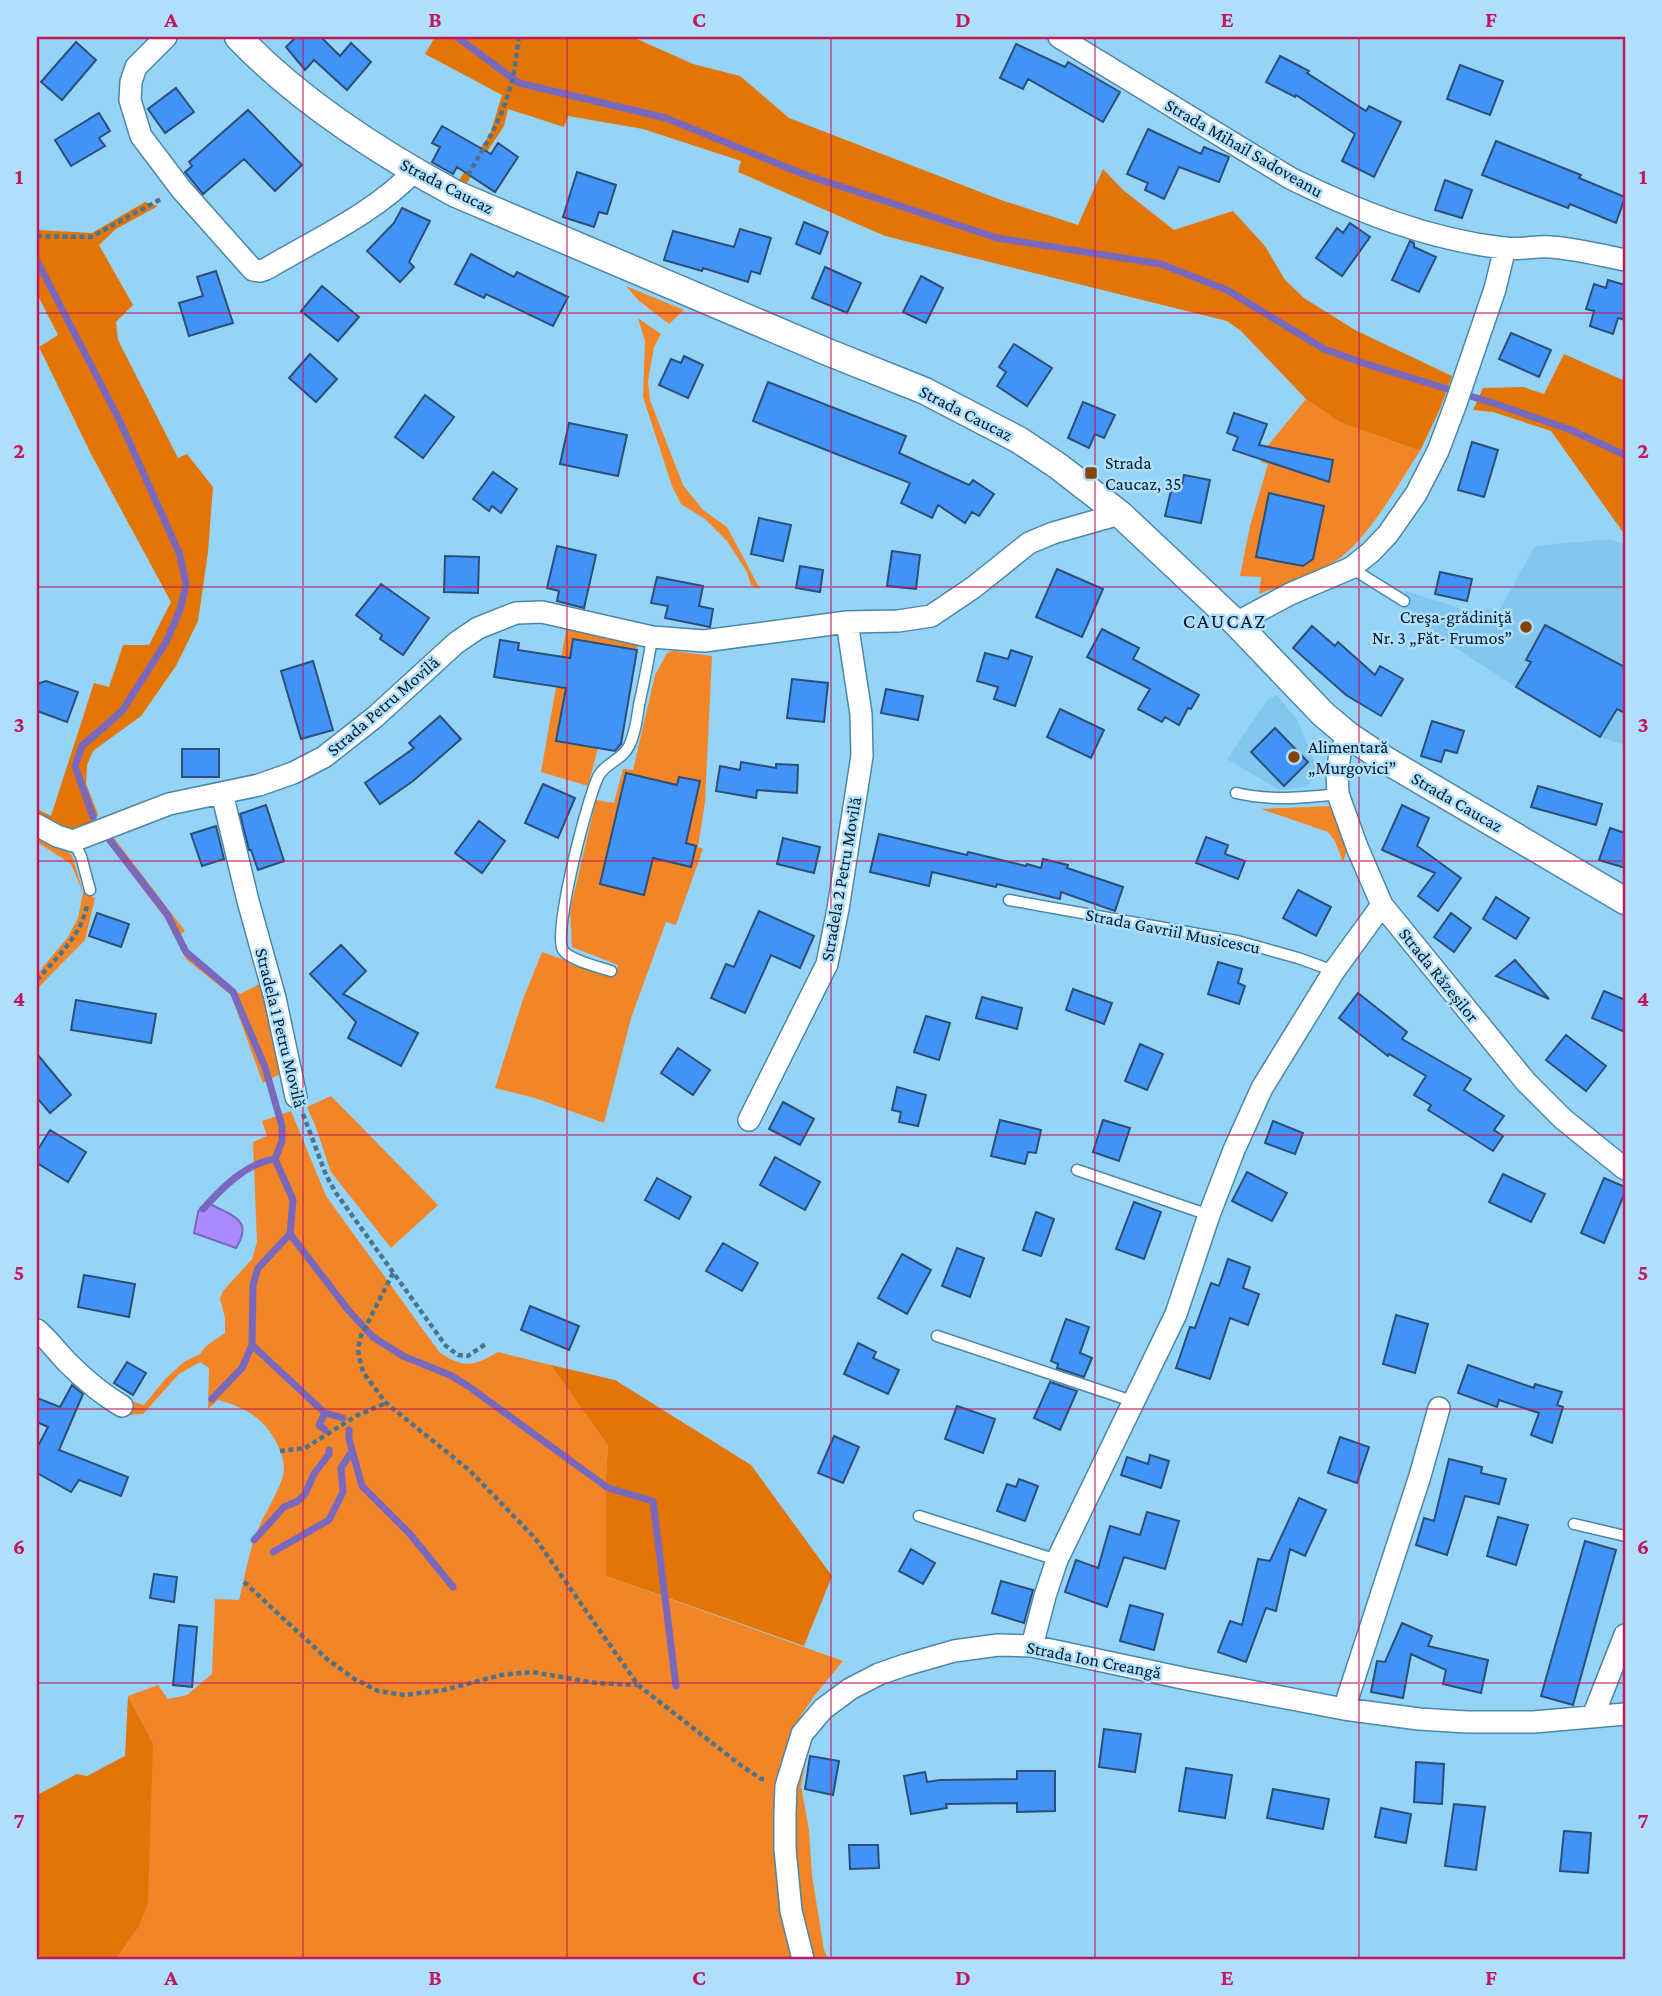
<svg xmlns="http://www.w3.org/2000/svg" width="1662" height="1996" font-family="'Crimson Pro',serif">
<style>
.built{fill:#82c7ee}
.green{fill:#f38529}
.forest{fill:#e37507}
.water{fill:#aa8aff;stroke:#7869bf;stroke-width:2}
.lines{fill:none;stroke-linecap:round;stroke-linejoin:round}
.stream{stroke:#7869bf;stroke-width:7}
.building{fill:#4194f6;stroke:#2d4e78;stroke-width:2}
.service-casing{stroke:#4b87a8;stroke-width:13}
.minor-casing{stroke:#4b87a8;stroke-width:24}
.tertiary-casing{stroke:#4b87a8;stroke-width:29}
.path{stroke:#4a748c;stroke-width:4.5;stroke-dasharray:5 3.5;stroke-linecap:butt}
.service{stroke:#fff;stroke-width:10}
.minor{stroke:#fff;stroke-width:21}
.tertiary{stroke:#fff;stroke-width:26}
.grid{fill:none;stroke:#c2185b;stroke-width:2;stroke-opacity:0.55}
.poi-dot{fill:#834309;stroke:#afdffc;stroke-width:2.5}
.labels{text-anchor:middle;stroke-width:5;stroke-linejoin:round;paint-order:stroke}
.street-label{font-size:18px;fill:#031c29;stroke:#afdffc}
.poi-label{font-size:18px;fill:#031c29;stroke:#afdffc;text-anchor:start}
.quarter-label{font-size:21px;letter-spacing:2px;fill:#031c29;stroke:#afdffc}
.neatline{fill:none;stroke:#c2185b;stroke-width:2.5}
.grid-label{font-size:23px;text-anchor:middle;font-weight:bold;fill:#c2185b}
</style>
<rect width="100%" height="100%" fill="#96d4f7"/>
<path class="built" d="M1611,539L1625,545V745L1600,737L1516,687L1451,645L1402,608L1406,591L1462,609H1500L1535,546Z
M1277,695L1298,721L1319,773L1306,787L1279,790L1227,759L1268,699Z"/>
<path class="green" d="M626,286L684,310L669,324L638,300Z
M638,318L661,334L654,347L648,381L650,400L683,485L703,510L727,527L760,589L751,585L747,572L727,541L705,519L681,504L672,486L643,397L645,341Z
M1306,399L1339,422L1420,451C1399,483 1366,543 1334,562C1310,576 1284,585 1259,594L1261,577L1240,576L1250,526L1268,464L1261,462L1265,449Z
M567,625L638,642L637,650L574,640L587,710L563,706L557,741L598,748L588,786L541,772Z
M674,651L712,656L705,802L698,847L703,849L676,925L666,922L631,1018L604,1123L535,1098L495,1088L523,999L542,952L614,977L618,965L572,947L570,910L596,800L614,803L623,769L633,770L655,675L667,653Z
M1332,806L1348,847L1343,862L1335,841L1328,832L1261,809Z
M37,833L72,855L83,892L95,898L85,940L37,989V974L68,937L78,918L83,893L71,864L37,842Z
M114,838L185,931L180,935L190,952L240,994L263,982L282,1073L263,1083L231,995L186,959L165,918L107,842Z
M331,1096L438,1205L391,1248L331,1172L315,1125L307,1107Z
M291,1111L326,1196L440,1353C466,1369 473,1366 498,1352L551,1365L608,1446L606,1477V1576L843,1661L815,1695L790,1732L817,1733L809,1745L801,1786L809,1830L812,1875L824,1950L828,1959H116L138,1928L153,1743L128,1696L158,1685L168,1699L187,1695L212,1674L215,1599L239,1600C245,1578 248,1554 257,1532C264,1514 276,1497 282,1479C286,1468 283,1458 279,1448C267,1420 246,1407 218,1400L208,1409L209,1368L200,1362L179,1374L143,1414L127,1415V1400L144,1405L166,1378L184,1362L200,1354L206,1346L225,1333V1317L220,1299L223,1291L252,1259L257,1242L253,1142L267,1136L262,1121Z"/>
<path class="forest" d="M435,37H621L637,39L693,64L740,76L789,118L1001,200L1078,225L1103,169L1123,190L1174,230L1233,211L1265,246L1285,280L1304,298L1355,330L1452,376L1440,409L1420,451L1339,422L1306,399L1241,331L1227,321L885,236L738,172L741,161L643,129L568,116L564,127L508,109L504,126L466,184L459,180L490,134L502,95L425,54Z
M145,202L158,206L116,229L99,245L133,305L116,322L118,340L178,458L187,454L213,487L208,552L198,621L176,666L141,716L93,751L87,765L86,784L98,815L84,829L71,833L37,815V809L51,816L94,683L109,687L123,645H149L171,602L91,454L39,347L58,335L37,294V230L92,233Z
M1564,354L1625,381V535L1551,431L1493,412L1473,410L1483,388L1523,387L1544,394Z
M551,1365L615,1380L751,1465L832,1576L804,1646L606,1576V1477L608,1446Z
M128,1696L153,1743L148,1904L138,1928L116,1959H53L37,1956V1795L77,1774L87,1776L125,1756Z"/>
<path class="water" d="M210,1204C232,1216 254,1219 236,1248L194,1233L198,1212L201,1207L206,1210Z"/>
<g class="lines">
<path class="stream" d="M457,37L519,83L666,118L803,174L997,238L1161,264L1227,290L1324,349L1363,363L1493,403L1571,430L1625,455
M37,261L119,419L180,555L186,585L180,610L166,642L122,711L82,746L75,766L93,817
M109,839L167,914L186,952L233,992L265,1067L282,1126V1141L275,1159L293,1200L290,1234L349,1311L373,1337L403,1356L450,1375L468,1386L608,1488L653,1501L676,1686
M203,1209C222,1188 246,1163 275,1159
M290,1234L258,1268L253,1285L252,1345L325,1413L343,1418
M212,1399L242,1368L252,1345
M325,1430L319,1425L325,1413
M349,1430V1439L362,1486L410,1534L453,1587
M254,1540L284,1507L298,1501L305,1494L314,1474L329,1454V1450
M273,1552L329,1520L343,1492L341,1468L352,1451"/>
</g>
<path class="building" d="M296,37H321L340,56L351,43L371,62L347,90L314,60L305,70L286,47Z
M76,42L96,60L62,100L41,82Z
M1016,44L1065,67L1068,62L1120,92L1103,122L1028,79L1023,89L1000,78Z
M1280,56L1309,71L1307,73L1366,111L1369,106L1401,122L1374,177L1342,161L1355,134L1296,95L1295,97L1266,82Z
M1460,65L1503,81L1490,115L1447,99Z
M176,88L194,112L165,133L148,109Z
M248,110L302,165L275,191L244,159L203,194L185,172L192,166L189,162Z
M99,113L110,131L99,138L105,146L71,166L55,140Z
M442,126L491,154L498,143L518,157L495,192L457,167L453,174L432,162L440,147L432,143Z
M1148,129L1201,154L1204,147L1229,157L1219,182L1179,167L1164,199L1145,190L1148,183L1127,174Z
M1496,141L1581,175L1579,178L1625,197L1616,223L1570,204L1568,208L1482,175Z
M577,172L616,185L607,214L599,212L594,227L563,217Z
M1445,180L1472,190L1462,218L1435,210Z
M402,208L430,221L409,262L414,267L400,282L367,251L394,223Z
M804,222L828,232L820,254L796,244Z
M1350,223L1370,237L1342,276L1316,258L1337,228L1343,233Z
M740,229L771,238L760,274L751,271L748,282L703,268L702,271L664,260L673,231L734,247Z
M1410,241L1414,243V247L1436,257L1419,292L1392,280Z
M471,254L514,277L517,272L568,297L553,326L486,294L484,298L455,284Z
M825,267L861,283L847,313L812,298Z
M216,271L233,323L189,336L179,303L203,296L197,277Z
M921,276L943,288L926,323L903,312Z
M1608,280L1625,285V320L1618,318L1613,334L1590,326L1594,311L1586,309L1594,284L1606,288Z
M322,286L359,317L338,341L301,311Z
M1511,333L1551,350L1539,377L1499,359Z
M1014,344L1052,368L1027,406L997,386L1006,372L999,367Z
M310,354L337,379L316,402L289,378Z
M684,356L703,365L688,398L659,385L671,359L681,363Z
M768,382L906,436L899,453L969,485L973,480L994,494L979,516L972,512L965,523L938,505L932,518L901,503L910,483L753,421Z
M425,395L454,417L423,458L395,437Z
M1083,402L1115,415L1104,438L1095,434L1089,448L1068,438Z
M1234,413L1267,424L1259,445L1333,460L1329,482L1233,450L1238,437L1227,433Z
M569,423L627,435L618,476L560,464Z
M1472,442L1498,450L1484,497L1458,490Z
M493,472L517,489L501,513L492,506L489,511L473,499Z
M1184,475L1210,480L1201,523L1165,516L1173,482L1182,484Z
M1269,493L1324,506L1313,559L1303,566L1256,557Z
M759,518L791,525L783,561L751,554Z
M557,546L596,555L584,608L557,601L559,591L547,588Z
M892,551L920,555L916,589L887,586Z
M445,556L479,557L478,593L444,592Z
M800,566L823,570L820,592L796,588Z
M1057,569L1103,589L1082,637L1036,617Z
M1440,572L1472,579L1467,601L1435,594Z
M657,577L703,586L699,606L713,609L710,627L665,618L668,606L651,603Z
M381,584L429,618L403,655L380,639L382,635L356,615Z
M1545,625L1625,667V713L1617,709L1600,737L1516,687L1531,662L1526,660Z
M1312,626L1335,646L1338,642L1375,675L1380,666L1403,679L1381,716L1346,695L1293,648Z
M1102,629L1139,648L1133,659L1199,695L1191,709L1188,708L1179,725L1165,717L1162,722L1138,709L1150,689L1087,657Z
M573,639L637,650L621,744L615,751L556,741L566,688L494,677L500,640L519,643L518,650L570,658Z
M1011,650L1032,657L1015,706L994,699L998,687L977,681L985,653L1008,659Z
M313,661L333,730L301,739L281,671Z
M792,679L828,683L824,722L787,718Z
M46,681L78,692L67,722L37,711V684Z
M886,689L923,696L918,720L881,713Z
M1060,709L1104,730L1091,758L1047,737Z
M440,716L461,739L413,781L380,804L365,783L414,748L409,743Z
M1432,721L1464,731L1457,753L1445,750L1441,762L1421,756Z
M1275,728L1308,762L1284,786L1251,752Z
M182,749H219V777H182Z
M741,762L776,768V764L798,765L797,793L757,790L756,798L716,791L720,766L740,770Z
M626,773L677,785L679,777L700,781L686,843L696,846L691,867L653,858L644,895L600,884Z
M543,784L575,798L558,838L525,823Z
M1538,786L1602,804L1596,825L1531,807Z
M266,805L284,861L258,870L251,850H249L240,814Z
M1402,805L1429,818L1417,846L1461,878L1438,911L1418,896L1435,873L1382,850Z
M479,821L505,841L482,873L455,853Z
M216,826L224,859L202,866L191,834Z
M1610,828L1625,833V868L1599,860Z
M879,834L967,855L968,852L1026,866L1027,864L1041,868L1043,859L1068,865L1067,868L1123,887L1115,911L1061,892L1060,899L997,884L996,887L932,872L929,886L870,872Z
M1206,837L1228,845L1225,854L1245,861L1238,879L1196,863Z
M783,838L820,847L814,873L777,864Z
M1298,890L1331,907L1316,936L1283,918Z
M1496,897L1529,918L1516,939L1483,919Z
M759,911L814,936L800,968L771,955L745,1013L711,998L726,964L734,967Z
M97,913L129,924L121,947L89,936Z
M1451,913L1471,928L1454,952L1434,937Z
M341,945L366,971L343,994L418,1033L401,1066L348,1038L356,1022L310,974Z
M1515,960L1549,999L1496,976Z
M1218,962L1242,969L1238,983L1245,986L1239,1004L1208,994Z
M1073,989L1112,1003L1104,1024L1066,1010Z
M1604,991L1625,1000V1032L1592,1018Z
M1358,993L1407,1032L1402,1039L1471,1079L1464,1090L1504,1116L1494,1130L1503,1136L1493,1151L1428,1110L1431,1105L1414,1095L1426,1076L1389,1054L1388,1056L1339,1018Z
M982,997L1022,1008L1017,1029L976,1018Z
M76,1000L156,1014L151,1043L71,1030Z
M926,1016L950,1023L939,1060L914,1052Z
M1566,1035L1606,1066L1586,1091L1546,1060Z
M1140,1044L1163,1054L1147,1090L1125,1081Z
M678,1048L710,1070L693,1095L661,1073Z
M37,1054L71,1095L50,1113L37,1098Z
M897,1087L926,1095L918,1126L899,1122L901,1112L892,1110Z
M783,1102L814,1119L800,1145L769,1129Z
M1000,1120L1041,1130L1036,1153L1028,1152L1025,1164L991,1156Z
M1103,1120L1130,1128L1119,1161L1093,1152Z
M1273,1121L1303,1133L1295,1154L1265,1143Z
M50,1130L86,1152L68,1182L37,1163V1151Z
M775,1157L820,1182L805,1210L760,1185Z
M1247,1172L1287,1193L1272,1221L1232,1201Z
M1503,1174L1545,1194L1531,1222L1489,1202Z
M657,1178L691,1197L679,1219L645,1200Z
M1604,1178L1625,1187V1192L1604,1243L1581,1233Z
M1134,1202L1161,1212L1144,1259L1116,1249Z
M1036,1212L1054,1219L1041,1256L1023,1250Z
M723,1243L758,1263L742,1291L706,1271Z
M957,1248L984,1258L970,1297L942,1286Z
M902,1254L931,1270L907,1314L878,1298Z
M1228,1259L1250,1267L1243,1288L1259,1294L1248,1325L1230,1318L1210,1379L1176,1368L1190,1327L1195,1328L1211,1283L1219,1286Z
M84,1275L135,1284L129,1317L78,1307Z
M530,1306L579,1326L569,1350L521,1330Z
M1396,1315L1428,1324L1415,1373L1383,1364Z
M1066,1319L1089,1327L1080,1353L1092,1358L1084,1377L1057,1368L1058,1364L1051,1361Z
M858,1343L876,1352L873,1358L899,1370L888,1394L844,1374Z
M127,1362L146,1373L133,1395L114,1383Z
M1468,1365L1534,1388L1535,1384L1562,1392L1557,1405L1563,1407L1552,1443L1531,1435L1539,1413L1499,1400L1497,1407L1458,1393Z
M1050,1382L1077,1391L1060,1430L1034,1418Z
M72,1385L83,1394L59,1450L128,1477L121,1496L79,1480L71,1492L37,1473V1448L48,1427L37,1422V1398L60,1407Z
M957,1406L995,1419L983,1453L945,1439Z
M834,1436L859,1447L843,1483L818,1473Z
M1340,1437L1369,1447L1357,1483L1328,1473Z
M1150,1455L1169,1461L1161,1488L1121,1475L1127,1457L1148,1464Z
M1449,1459L1482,1467L1481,1473L1506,1479L1499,1504L1465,1496L1447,1555L1416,1545L1424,1518L1434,1521Z
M1019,1479L1038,1486L1025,1521L997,1511L1007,1484L1016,1487Z
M1299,1498L1326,1510L1305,1556L1290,1549L1276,1611L1266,1608L1246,1662L1218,1652L1230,1621L1242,1625L1258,1559L1270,1561Z
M1147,1512L1179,1521L1165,1569L1124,1557L1107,1607L1065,1592L1076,1560L1098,1568L1110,1526L1140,1535Z
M1498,1517L1528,1525L1516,1565L1487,1556Z
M1585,1541L1616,1550L1573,1705L1541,1696Z
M911,1549L935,1563L923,1584L899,1571Z
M154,1574L177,1577L174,1602L150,1598Z
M1001,1581L1033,1590L1024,1623L992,1613Z
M1130,1605L1163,1614L1154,1650L1120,1641Z
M1402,1623L1432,1636L1428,1646L1488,1660L1481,1693L1443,1684L1446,1670L1411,1654L1403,1698L1371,1692L1377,1661L1385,1662Z
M179,1625L197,1627L192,1687L173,1685Z
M1104,1729L1141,1734L1135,1772L1099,1767Z
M810,1756L839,1761L833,1795L805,1789Z
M1416,1762L1444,1764L1442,1804L1414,1802Z
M1186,1768L1232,1775L1225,1818L1179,1811Z
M1017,1771H1055V1811L1017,1812V1803L946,1804L947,1808L911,1814L904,1776L925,1772L927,1782L940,1780L1017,1779Z
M1273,1789L1329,1799L1323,1829L1267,1818Z
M1454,1804L1485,1807L1476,1870L1445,1866Z
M1381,1808L1411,1814L1406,1843L1375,1837Z
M1564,1831L1591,1833L1588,1873L1560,1871Z
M849,1845H878L879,1868L850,1869Z"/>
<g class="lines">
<g class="service-casing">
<path id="service" d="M1351,568L1404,601
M1236,793C1271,801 1302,798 1338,794
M73,841L81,856L90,890
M1009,900L1237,941L1298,958L1334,971
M611,971C599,967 569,960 563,950C552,935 588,795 599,775C606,763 623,759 629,746C635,734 637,719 639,705C644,682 649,660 652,637
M1077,1170L1209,1215
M937,1336L1135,1402
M919,1516L1057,1560
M1574,1524L1625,1536"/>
</g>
<g class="minor-casing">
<path id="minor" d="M166,37L136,67L131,82L130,100L141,136L181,189L253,270L260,271L266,269C313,241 377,212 414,171
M1059,37L1290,178C1357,211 1427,239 1503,248C1519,250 1535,246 1551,247C1576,249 1601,255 1625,260
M1236,623L1290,594L1351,568L1371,552L1388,534L1416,494L1438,451L1455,406L1495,289L1505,248
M1348,735L1340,754L1337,773L1338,794L1357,847L1382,905L1526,1082L1563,1119L1625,1169
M222,793L248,901L275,998L296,1097
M37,825L57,836L73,841L169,804L259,785L293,773L324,757L375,717L456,643L478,628L516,613L542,612L652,637L704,641L847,622L898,621L931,616L974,587L1029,543L1053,533L1120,514
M749,1120L827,964L838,909L862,756L861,714L847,622
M37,1330C49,1340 57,1352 68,1363C84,1379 103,1395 122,1406
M1032,1646L1045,1596L1057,1560L1176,1314L1209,1215L1234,1150L1262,1088L1334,971L1382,905
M1344,1709L1420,1476L1439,1408
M1593,1716L1625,1635
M803,1959L791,1911L785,1849V1813L786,1786L802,1734L823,1709L850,1689L879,1674L905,1665L954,1651L998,1645L1032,1646L1187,1679L1344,1709L1419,1719L1467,1722H1534L1625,1714"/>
</g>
<g class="tertiary-casing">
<path id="tertiary" d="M238,37C298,100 380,153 456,194L830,353L925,391L1019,440L1058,466L1120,514L1236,623L1323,714L1348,735L1384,759L1625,901"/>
</g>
<path class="path" d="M468,175C484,148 500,122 509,91C515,74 516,55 519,37
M37,236L91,237L161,199
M37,980C56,958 82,935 87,905
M303,1114L326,1175L336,1193L446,1346L458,1355L468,1356L487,1343
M393,1273L361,1336L358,1348L359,1357L363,1372L386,1403L469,1470L535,1538L638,1685L739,1764L761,1779H766
M280,1451L305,1448L356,1416L386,1403
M244,1582L327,1659L353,1678L378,1691L405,1695L444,1690L501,1675L532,1672L596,1683L637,1685"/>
<use href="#service" class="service"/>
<use href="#minor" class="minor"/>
<use href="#tertiary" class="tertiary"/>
</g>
<path class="grid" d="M303,37V1959M567,37V1959M831,37V1959M1095,37V1959M1359,37V1959M37,313H1625M37,587H1625M37,861H1625M37,1135H1625M37,1409H1625M37,1683H1625"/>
<g class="poi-dot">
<rect x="1084" y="466" width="14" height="14" rx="3.5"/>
<circle cx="1526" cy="627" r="7"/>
<circle cx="1294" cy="757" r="7"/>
</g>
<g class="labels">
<g class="street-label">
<text transform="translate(1244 148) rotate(30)" y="6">Strada Mihail Sadoveanu</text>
<text transform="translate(447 186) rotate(27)" y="6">Strada Caucaz</text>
<text transform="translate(966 413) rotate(27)" y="6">Strada Caucaz</text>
<text transform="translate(383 706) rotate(-41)" y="6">Strada Petru Movilă</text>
<text transform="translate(1457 802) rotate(30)" y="6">Strada Caucaz</text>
<text transform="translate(841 879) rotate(-80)" y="6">Stradela 2 Petru Movilă</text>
<text transform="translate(1173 931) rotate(11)" y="6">Strada Gavriil Musicescu</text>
<text transform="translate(1439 975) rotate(51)" y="6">Strada Răzeșilor</text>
<text transform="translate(281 1028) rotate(76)" y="6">Stradela 1 Petru Movilă</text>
<text transform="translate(1094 1660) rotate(11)" y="6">Strada Ion Creangă</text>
</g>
<g class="poi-label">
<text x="1105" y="469">Strada<tspan x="1105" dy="21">Caucaz, 35</tspan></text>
<text x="1512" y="623" text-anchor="end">Creşa-grădiniţă<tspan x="1512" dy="21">Nr. 3 „Făt- Frumos”</tspan></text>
<text x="1308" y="753">Alimentară<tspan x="1308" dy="21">„Murgovici”</tspan></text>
</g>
<g class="quarter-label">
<text x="1225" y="628">CAUCAZ</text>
</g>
</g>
<rect width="1662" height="1996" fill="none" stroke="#afdffc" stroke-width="77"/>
<rect x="38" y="38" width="1586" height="1920" class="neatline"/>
<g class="grid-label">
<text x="171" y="27">A</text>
<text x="435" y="27">B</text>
<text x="699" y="27">C</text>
<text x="963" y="27">D</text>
<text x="1227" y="27">E</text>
<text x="1491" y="27">F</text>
<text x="19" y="184">1</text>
<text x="1643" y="184">1</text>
<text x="19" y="458">2</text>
<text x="1643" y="458">2</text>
<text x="19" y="732">3</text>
<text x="1643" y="732">3</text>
<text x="19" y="1006">4</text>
<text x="1643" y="1006">4</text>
<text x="19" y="1280">5</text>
<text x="1643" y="1280">5</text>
<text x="19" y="1554">6</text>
<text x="1643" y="1554">6</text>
<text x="19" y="1828">7</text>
<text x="1643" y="1828">7</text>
<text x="171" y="1985">A</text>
<text x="435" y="1985">B</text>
<text x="699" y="1985">C</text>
<text x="963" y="1985">D</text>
<text x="1227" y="1985">E</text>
<text x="1491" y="1985">F</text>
</g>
</svg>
